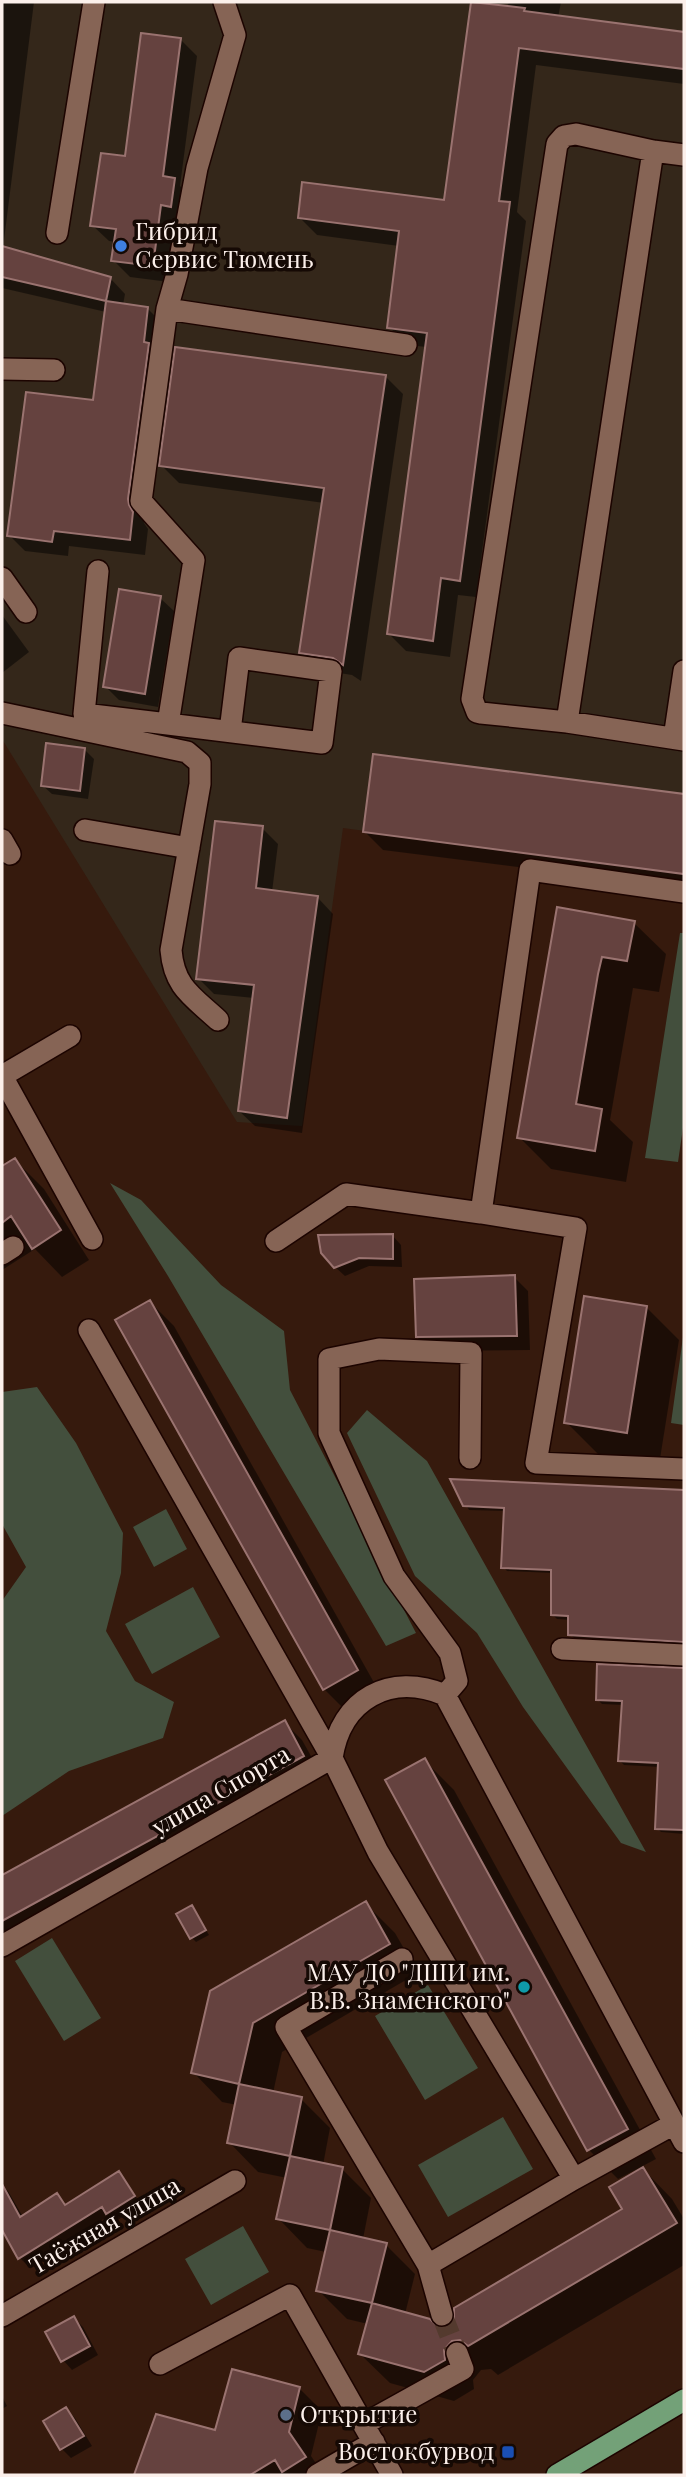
<svg xmlns="http://www.w3.org/2000/svg" width="686" height="2477" font-family="'Playfair Display',serif">
<style>
.industrial{fill:#34271a}
.green{fill:#434f3d}
.shadow{fill:#0007}
.building{fill:#65423f;stroke:#9a7370;stroke-width:2}
.lines{fill:none;stroke-linecap:round;stroke-linejoin:round}
.minor-tunnel{stroke:#543a2e;stroke-width:21;stroke-dasharray:21 10;stroke-linecap:butt}
.minor-casing{stroke:#1c0400;stroke-width:24}
.major-casing{stroke:#1c0400;stroke-width:24}
.minor{stroke:#866455;stroke-width:21}
.major{stroke:#73a178;stroke-width:21}
.shop-dot{fill:#3f7fe0;stroke:#150904;stroke-width:2.5}
.culture-dot{fill:#0f9aa8;stroke:#150904;stroke-width:2.5}
.service-dot{fill:#5c6f8a;stroke:#150904;stroke-width:2.5}
.transit-dot{fill:#1a4fb4;stroke:#150904;stroke-width:2.5}
.labels{text-anchor:middle;stroke-width:7;stroke-linejoin:round;paint-order:stroke}
.poi-label{font-size:24px;fill:#fcf0eb;stroke:#150904;text-anchor:start}
.street-label{font-size:24px;fill:#fcf0eb;stroke:#150904}
</style>
<rect width="100%" height="100%" fill="#361a0d"/>
<path class="industrial" d="M2,2H684V874L343,828L302,1126L237,1122L2,739Z"/>
<path class="green" d="M680,933H684V1121L678,1162L645,1158Z
M110,1183L141,1200L221,1285L284,1331L290,1390L416,1633L386,1646L168,1276Z
M684,1330V1425L671,1423Z
M37,1387L76,1443L123,1533L121,1573L106,1631L135,1681L174,1702L163,1738L69,1771L2,1816V1601L26,1567L2,1524V1392Z
M367,1410L427,1461L646,1852L621,1843L523,1707L477,1633L415,1576L347,1433Z
M166,1509L187,1549L154,1567L133,1527Z
M193,1587L220,1637L152,1674L125,1624Z
M52,1938L101,2018L64,2041L15,1961Z
M428,1985L478,2068L425,2100L375,2016Z
M503,2117L533,2169L448,2217L418,2165Z
M243,2226L269,2272L211,2305L185,2259Z"/>
<path class="shadow" d="M2,2H34L3,248L110,278L125,294L123,305L147,308L163,324L143,516L144,523L148,529L145,555L69,546L68,556L25,551L9,535L95,402L106,312L2,288Z
M509,2H561L558,18L684,34V84L536,65L517,212L526,221L476,597L458,595L450,657L406,651L389,634L427,347L407,345L389,327L399,246L317,235L300,218L446,202Z
M181,40L197,56L180,186L191,196L169,282L130,277L113,260L116,242L109,241L92,225L127,158Z
M385,376L403,394L361,681L352,675L319,670L301,653L324,503L179,483L161,465Z
M160,598L174,611L158,707L119,700L105,686Z
M2,615L29,652L2,673Z
M84,749L94,759L88,799L52,794L42,785Z
M375,756L684,796V888L383,850L365,832Z
M262,828L278,844L272,892L318,898L333,914L302,1133L255,1126L239,1111L254,998L214,994L198,978Z
M558,910L634,923L666,954L659,992L633,988L610,1120L633,1142L626,1182L551,1169L519,1137Z
M15,1160L44,1189L89,1260L62,1277L35,1249L2,1270V1168Z
M392,1235L401,1245L402,1267L369,1266L345,1276L335,1267Z
M514,1277L528,1291L530,1350L431,1351L417,1337Z
M150,1302L174,1326L381,1695L348,1713L324,1689L117,1321Z
M646,1307L679,1340L659,1465L599,1455L566,1422Z
M453,1481L684,1491V1645L574,1638L570,1634V1620L557,1619L552,1614L553,1573L507,1571L503,1567L506,1511L469,1510Z
M599,1666L684,1670V1834L661,1832L657,1828L660,1767L624,1765L620,1761L623,1705L602,1704L597,1699Z
M284,1722L302,1740L321,1774L2,1949V1877Z
M425,1761L454,1790L656,2159L618,2179L589,2150L387,1781Z
M366,1904L395,1933L418,1973L282,2052L273,2093L301,2099L330,2128L323,2165L342,2169L371,2198L363,2239L386,2245L415,2274L405,2314L437,2329H447L625,2209L643,2169L672,2199L684,2219V2265L498,2375L491,2369L481,2370L473,2380L474,2389L454,2401L390,2383L360,2354L368,2324L347,2319L318,2290L326,2252L307,2248L278,2218L287,2178L258,2172L229,2142L237,2105L222,2102L193,2072Z
M192,1907L209,1935L196,1942L192,1938Z
M119,2174L142,2205L116,2221L110,2215L28,2266L20,2258L5,2233L2,2235V2185L8,2191L23,2217L57,2195L67,2206Z
M74,2318L83,2327L98,2355L72,2370L63,2360Z
M299,2388L322,2411L311,2456L324,2475H136L157,2416L216,2432Z
M2,2396L7,2406L2,2409Z
M66,2409L75,2418L92,2446L71,2458L62,2449Z"/>
<path class="building" d="M471,2L525,8L524,11L684,32V69L519,48L499,201L510,202L460,581L441,578L433,641L387,634L427,333L387,328L399,231L298,218L302,182L444,200Z
M141,33L181,38L163,176L175,178L171,207L161,205L153,266L111,261L116,229L90,226L101,153L125,156Z
M2,246L111,277L106,301L2,277Z
M106,301L148,307L144,342L149,343L128,499L129,505L133,512L130,540L54,531L52,542L7,536L26,392L93,400Z
M175,347L386,375L343,665L333,658L299,653L324,488L159,466Z
M119,589L161,596L145,694L103,687Z
M46,743L85,748L80,791L41,786Z
M373,754L684,794V874L363,832Z
M215,821L263,826L256,888L318,896L287,1118L238,1111L254,985L196,979Z
M557,907L635,921L627,961L602,957L598,974L576,1104L602,1109L595,1151L517,1138Z
M15,1158L61,1230L32,1249L11,1216L2,1223V1166Z
M393,1234V1259L359,1258L334,1268L321,1253L318,1235Z
M515,1275L517,1336L416,1337L414,1279Z
M584,1296L647,1306L627,1433L564,1423Z
M150,1300L358,1670L323,1690L115,1320Z
M450,1479L684,1490V1642L568,1635V1616L551,1615V1570L501,1568L504,1508L463,1506Z
M597,1664L684,1668V1830L655,1829L658,1763L618,1761L622,1701L596,1700Z
M285,1720L304,1756L2,1921V1875Z
M425,1758L628,2129L587,2151L385,1780Z
M366,1901L390,1944L253,2023L239,2084L191,2073L210,1991Z
M192,1905L206,1930L190,1939L176,1914Z
M239,2084L302,2097L290,2156L227,2143Z
M290,2156L343,2167L330,2230L276,2219Z
M643,2167L677,2223L468,2346L460,2340L452,2341L444,2350L445,2360L424,2372L358,2354L372,2303L430,2319L438,2327H446L454,2319V2308L622,2209L609,2187Z
M119,2171L135,2196L106,2214L102,2207L18,2259L2,2230V2184L20,2217L57,2193L65,2205Z
M330,2230L387,2243L372,2303L316,2291Z
M74,2316L90,2346L61,2362L45,2332Z
M232,2369L300,2387L289,2432L306,2457L282,2472L275,2460L250,2475H134L156,2414L215,2430Z
M66,2407L84,2436L60,2450L43,2421Z"/>
<g class="lines">
<path class="minor-tunnel" d="M442,2315L457,2353"/>
<g class="minor-casing">
<path id="minor" d="M684,155L653,151L576,134L564,136L557,144L472,699L477,712L481,713L567,722L684,740
M57,233L94,2
M167,309L406,345
M2,369L54,370
M98,571L84,714L168,724L194,560L141,501L167,309L177,274L197,168L235,35L224,2
M2,578L26,612
M2,713L187,752L200,763V784L171,950C174,987 192,996 218,1020
M567,722L653,151
M168,724L322,743L331,671L239,658L230,731
M674,738L684,671
M85,830L189,848
M2,840L10,854
M684,892L530,870L481,1213L576,1228L536,1463L684,1469
M2,1076L92,1239
M2,1076L70,1036
M276,1241L346,1194L481,1213
M2,1254L13,1247
M89,1330L332,1758L378,1852L574,2179L674,2124
M562,1649L684,1655
M445,1695L457,1681L450,1653L394,1576L329,1433V1359L379,1349L471,1353L470,1458
M445,1695L684,2142
M2,1946L332,1758C341,1699 390,1672 445,1695
M402,1959L286,2027L428,2265L574,2179
M428,2265L442,2315
M2,2316L235,2181
M160,2364L290,2295L392,2475
M364,2424L463,2369L457,2353
M317,2475L374,2442"/>
</g>
<g class="major-casing">
<path id="major" d="M557,2475L684,2400"/>
</g>
<use href="#minor" class="minor"/>
<use href="#major" class="major"/>
</g>
<circle class="shop-dot" cx="121" cy="246" r="7"/>
<circle class="culture-dot" cx="524" cy="1987" r="7"/>
<circle class="service-dot" cx="286" cy="2415" r="7"/>
<rect class="transit-dot" x="501" y="2445" width="14" height="14" rx="3.5"/>
<g class="labels">
<g class="poi-label">
<text x="135" y="240">Гибрид<tspan x="135" dy="28">Сервис Тюмень</tspan></text>
<text x="510" y="1981" text-anchor="end">МАУ ДО "ДШИ им.<tspan x="510" dy="28">В.В. Знаменского"</tspan></text>
<text x="300" y="2423">Открытие</text>
<text x="494" y="2460" text-anchor="end">Востокбурвод</text>
</g>
<g class="street-label">
<text transform="translate(221 1791) rotate(-30)" y="8">улица Спорта</text>
<text transform="translate(105 2226) rotate(-30)" y="8">Таёжная улица</text>
</g>
</g>
<rect width="686" height="2477" fill="none" stroke="#fcf0eb" stroke-width="7"/>
</svg>
